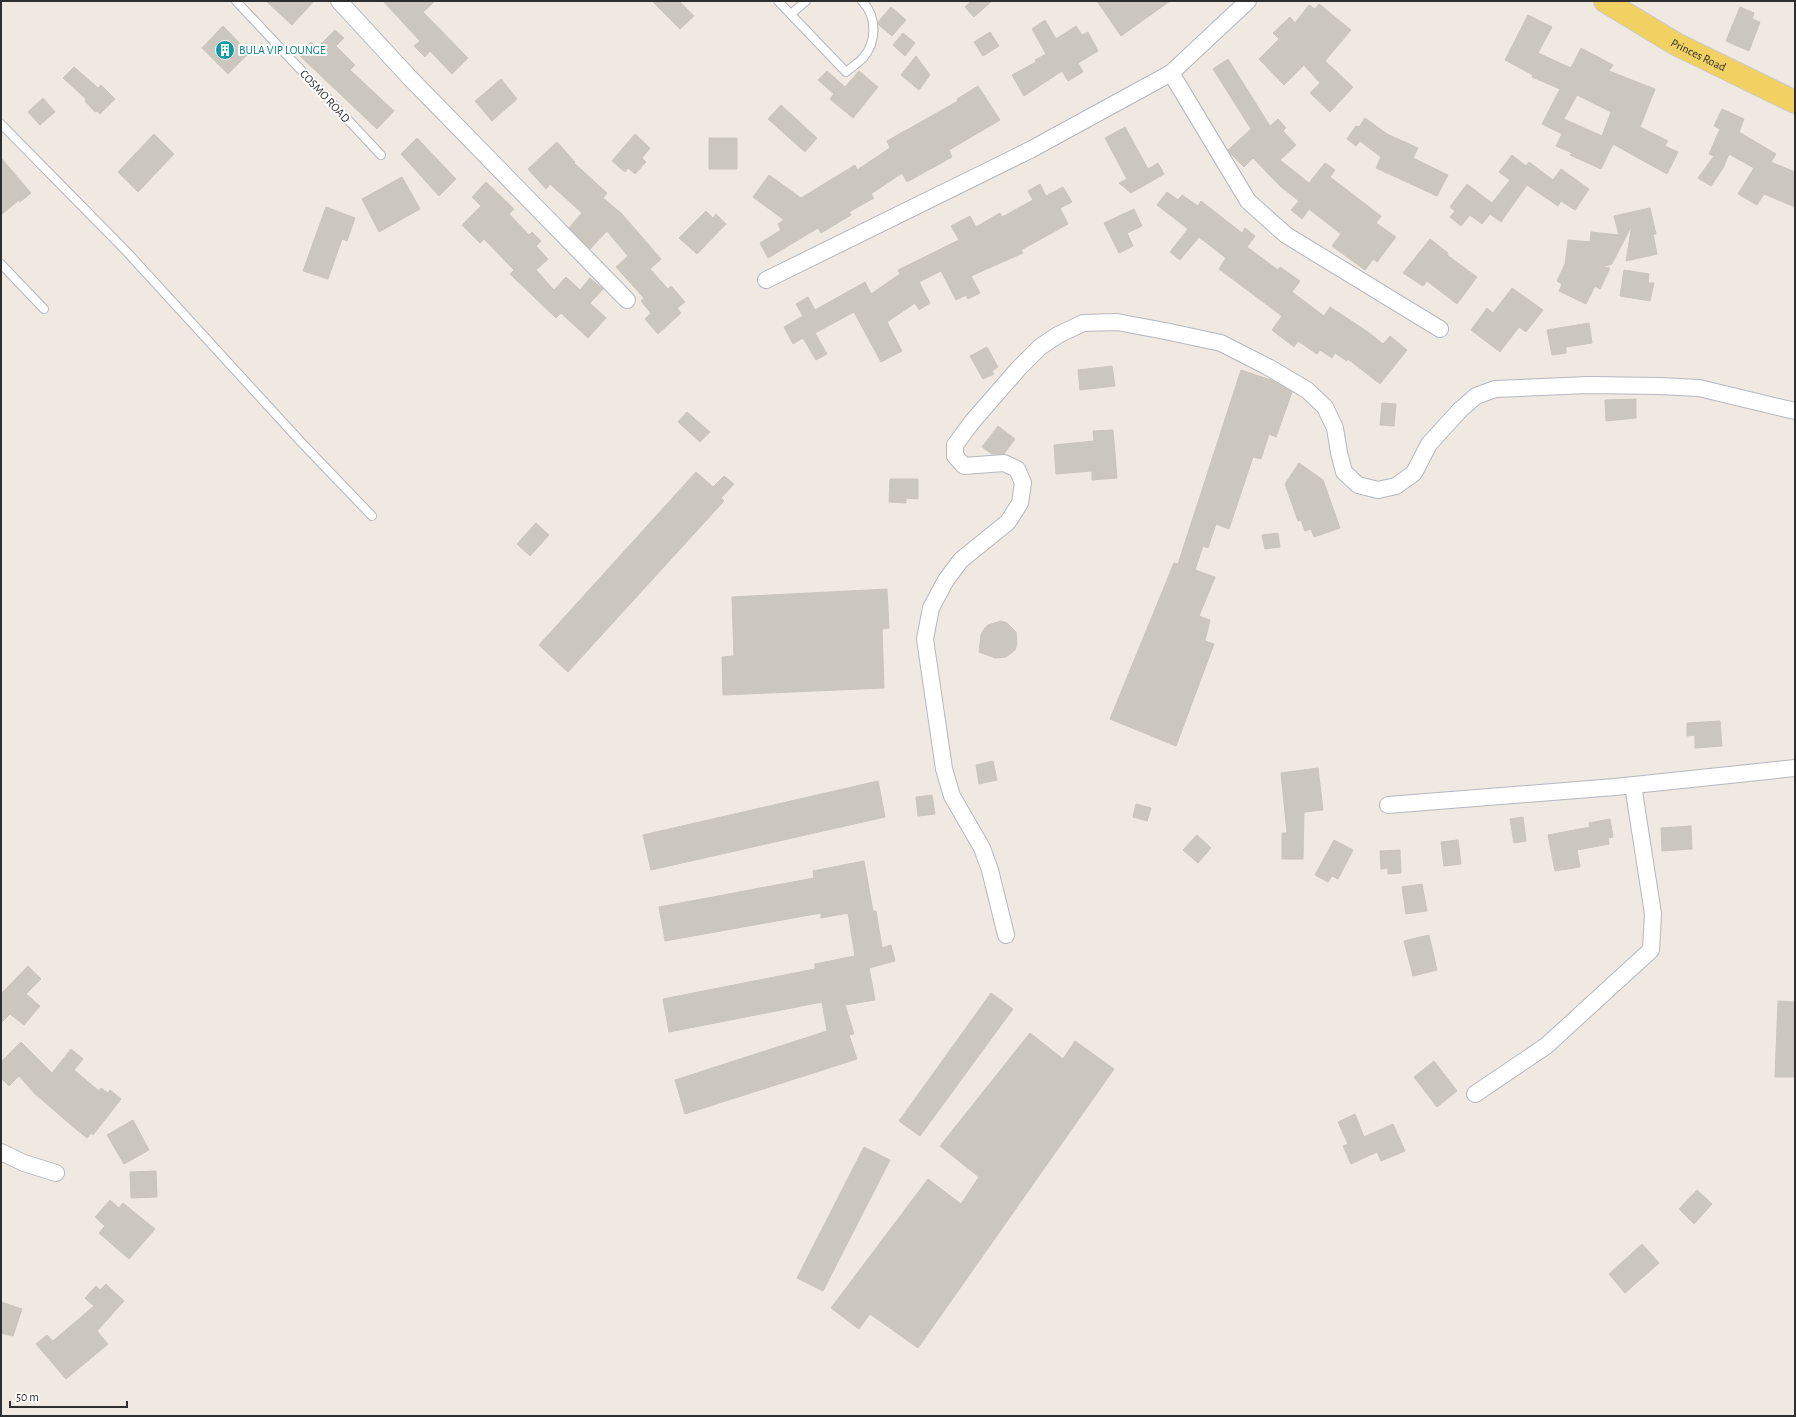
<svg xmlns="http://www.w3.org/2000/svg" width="1796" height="1417" font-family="'Alegreya Sans',sans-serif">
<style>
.building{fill:#cbc7bf;stroke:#cbc5ba;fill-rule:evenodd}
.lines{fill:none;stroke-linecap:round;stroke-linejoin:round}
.service-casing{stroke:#b4b7c1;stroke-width:10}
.minor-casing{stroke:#b4b7c1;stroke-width:18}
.primary-casing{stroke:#c9c9c9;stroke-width:24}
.service{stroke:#fff;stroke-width:8}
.minor{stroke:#fff;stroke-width:16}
.primary{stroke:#f2d163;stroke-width:22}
.labels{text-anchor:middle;stroke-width:4;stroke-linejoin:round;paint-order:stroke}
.culture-label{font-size:12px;fill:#0d838f;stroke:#fff;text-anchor:start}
.street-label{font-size:12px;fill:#2e2e2e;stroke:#fff}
</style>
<rect width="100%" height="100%" fill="#efe9e1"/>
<path class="building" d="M266,1H314L292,25Z
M383,1H435L423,12L468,58L452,74L430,51L425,57L414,46L420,41Z
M652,1H679L694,16L680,29Z
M971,1H992L974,17L965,7Z
M1097,1H1170L1121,36Z
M1319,4L1351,30L1325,61L1353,87L1330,112L1310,93L1320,83L1304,65L1284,85L1259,59L1279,39L1273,33L1290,17L1295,23L1309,5L1315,9Z
M891,7L906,20L892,36L879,25L878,22Z
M1740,7L1754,13L1752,19L1760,22L1749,51L1726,41Z
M1528,15L1552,27L1538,53L1571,68L1581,48L1613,65L1609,71L1655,89L1640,127L1668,141L1665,146L1678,152L1667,174L1613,144L1601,169L1570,155L1572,153L1556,146L1562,134L1542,124L1560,89L1532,77L1533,75L1505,60ZM1577,95L1611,112L1602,136L1564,119Z
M1045,20L1056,39L1076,26L1082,35L1088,32L1098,51L1078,63L1083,72L1068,81L1062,71L1024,96L1012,75L1036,62L1035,60L1046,54L1032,29Z
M223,26L249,53L228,74L202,48Z
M335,30L344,38L336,46L355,65L350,70L394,111L377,129L299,55L311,42L317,48Z
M990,32L999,46L983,56L974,42Z
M903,33L915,43L905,56L893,45Z
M916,56L930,75L919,90L901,75Z
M1228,59L1270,126L1278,119L1286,128L1283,131L1296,145L1280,160L1309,183L1325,163L1335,170L1330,177L1381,216L1376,223L1396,237L1377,262L1373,259L1365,270L1332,246L1341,234L1309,209L1302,219L1291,210L1299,201L1280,186L1253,158L1244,167L1229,152L1228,150L1251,129L1213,69Z
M74,67L98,88L101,85L115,99L100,114L97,111L95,112L85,101L86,99L63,78Z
M827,71L845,87L859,71L878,87L853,118L830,99L834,94L818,80Z
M501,79L517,99L492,121L475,101Z
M978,86L1000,120L949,150L952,157L907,182L902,173L871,194L874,198L849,212L851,215L821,233L818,228L768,258L760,243L781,230L778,224L784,220L753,197L769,175L801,198L855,165L857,170L890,148L887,141L958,101L957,99Z
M43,98L55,112L40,125L28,112Z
M781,105L817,138L805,152L768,119Z
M1722,109L1744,119L1739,132L1776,154L1771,162L1795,172V207L1764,194L1757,205L1738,194L1754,168L1729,154L1723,168L1711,186L1698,178L1714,156L1709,154L1720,129L1714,126Z
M1365,118L1387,134L1418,148L1413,158L1448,175L1437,196L1376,168L1381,157L1360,141L1356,146L1347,139L1356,126L1359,127Z
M1125,127L1148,169L1158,163L1164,174L1131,193L1119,183L1127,179L1105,138Z
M154,134L174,154L138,192L118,172Z
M635,134L650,148L642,158L646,162L635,174L628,168L625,172L612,161Z
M417,138L456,179L439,196L401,154Z
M709,138H737V169H709Z
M557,142L575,162L574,163L607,193L603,198L622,214L661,259L650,269L668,289L671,286L685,302L677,308L681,313L658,334L645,319L651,313L641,301L644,298L616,267L628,256L607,231L590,249L569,228L582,213L550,184L546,189L528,169Z
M1512,155L1526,166L1529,162L1553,180L1561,169L1589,189L1575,210L1561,201L1558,206L1527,185L1501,222L1490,214L1482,224L1470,215L1461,226L1450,217L1455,211L1450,207L1467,184L1492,203L1510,180L1499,172Z
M1,158L31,193L20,202L19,200L1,215Z
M402,177L420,209L379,232L362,199Z
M486,182L514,209L509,214L529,235L532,232L541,241L536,246L548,259L536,270L554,290L566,277L580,290L590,278L603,289L590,303L606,318L588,338L561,313L556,318L510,274L514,270L484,239L480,243L462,225L481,206L472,197Z
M1040,184L1046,196L1063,187L1072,202L1060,208L1068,224L1021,250L1023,253L971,276L980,293L968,299L966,295L956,300L941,271L919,282L930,303L919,310L915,303L887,322L902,351L881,362L854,312L815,333L827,354L816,360L803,338L793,344L784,327L803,316L796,304L808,297L815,310L865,282L871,294L900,274L898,270L959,240L951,226L970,216L976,227L1000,213L1002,217L1033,200L1028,191Z
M1167,192L1178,200L1182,195L1198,206L1201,201L1242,233L1245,228L1255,236L1247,247L1278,270L1280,267L1300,281L1292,292L1324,316L1330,307L1368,332L1383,344L1390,336L1407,350L1380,384L1348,359L1347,361L1335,353L1332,358L1320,350L1317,354L1298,341L1294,347L1272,330L1282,316L1219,269L1226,258L1199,237L1180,260L1170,252L1188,229L1157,205Z
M326,207L355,218L347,241L342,239L328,279L303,271Z
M1650,208L1656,234H1653L1657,254L1626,261L1632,225L1612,264L1602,267L1610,268L1600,289L1595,286L1586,304L1559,291L1562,284L1557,281L1565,264L1568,240L1590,242L1591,232L1619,235L1614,216Z
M1134,209L1142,226L1127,233L1133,246L1119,253L1104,223Z
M706,211L713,218L716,214L726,224L697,254L679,238Z
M1430,239L1448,253L1447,255L1477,277L1457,304L1427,281L1423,286L1403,273Z
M1624,270L1649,274L1648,283H1654L1650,301L1620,296Z
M1512,288L1543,310L1526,332L1519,327L1500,352L1471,330L1487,308L1493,313Z
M1589,323L1592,343L1566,347V353L1552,355L1547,330Z
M987,347L998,367L992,371L994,374L983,379L970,356Z
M1112,366L1115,386L1080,390L1078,370Z
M1241,370L1271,380L1292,392L1276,437L1269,434L1261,459L1253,457L1229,529L1216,524L1208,548L1203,546L1195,570L1215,577L1199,616L1210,620L1205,641L1214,644L1176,746L1110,719L1174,563L1178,564Z
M1636,399V418L1606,421L1605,400Z
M1382,403L1396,404L1394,426L1380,425Z
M687,412L710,432L700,442L678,422Z
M998,426L1015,439L1004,454H992L982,447Z
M1113,430L1117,478L1092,480V471L1056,474L1054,445L1094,441L1093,431Z
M1299,463L1323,480L1340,528L1314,537L1311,529L1305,531L1301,520L1298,521L1285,484Z
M696,472L713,487L724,476L734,484L721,498L724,501L568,672L539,645Z
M890,479H918V499L906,498V503L889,502Z
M536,523L549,535L530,556L517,544Z
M1278,533L1280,547L1265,549L1262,535Z
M887,589L889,628L882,629L884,688L723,695L722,657L734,656L732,597Z
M1001,621L1007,623L1016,632L1017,644L1015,650L1006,657L995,658L979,652L981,635L984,629L988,625Z
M1720,721L1722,746L1695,748V735L1687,736V723Z
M993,761L997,780L979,784L976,765Z
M1318,768L1323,810L1304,812L1303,859H1282V833H1287L1281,773Z
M878,781L885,817L651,870L643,835Z
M932,795L935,814L918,816L916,797Z
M1136,804L1151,808L1147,821L1133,817Z
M1523,817L1526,841L1514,843L1510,819Z
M1610,819L1613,837L1608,838L1609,844L1577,850L1580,867L1555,871L1548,835L1590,827L1589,823Z
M1691,826L1692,849L1662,851L1661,828Z
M1197,835L1211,848L1198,863L1183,850Z
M1334,840L1353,850L1338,879L1332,876L1328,882L1315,875Z
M1458,840L1461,864L1444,866L1441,842Z
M1400,850L1401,873L1388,874V868L1381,869L1380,851Z
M864,861L873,911H876L882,948L891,945L895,961L869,968L875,1000L845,1005L854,1034L849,1035L857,1059L685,1114L675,1080L827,1031L822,1002L669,1032L663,999L815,969V964L855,956L848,913L821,918V913L665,941L659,907L814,878L813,871Z
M1422,884L1427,911L1406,914L1402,887Z
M1429,935L1437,970L1413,976L1404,941Z
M28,966L41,979L26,994L40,1006L24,1025L10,1014L1,1023V994Z
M991,993L1013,1009L920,1136L899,1121Z
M1778,1001L1795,1002V1077H1775Z
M1030,1033L1063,1059L1075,1041L1114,1069L918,1348L870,1314L859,1329L831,1308L928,1179L961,1204L979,1177L940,1146Z
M21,1042L52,1073L71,1049L83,1059L74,1070L99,1091L101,1088L108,1093L110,1090L121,1099L93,1135L91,1133L87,1138L70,1124L35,1094L19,1076L9,1086L1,1078V1062Z
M1434,1061L1457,1091L1437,1107L1414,1077Z
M1355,1114L1364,1137L1393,1124L1405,1151L1381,1161L1377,1152L1351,1164L1343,1146L1348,1144L1338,1122Z
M133,1120L149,1150L124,1164L107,1135Z
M864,1147L890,1160L823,1291L797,1278Z
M156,1171L157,1197L131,1198L130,1172Z
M1697,1190L1712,1204L1694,1224L1679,1209Z
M110,1200L119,1208L123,1203L155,1229L129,1259L99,1233L105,1226L95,1217Z
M1642,1244L1659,1263L1625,1293L1609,1274Z
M106,1284L124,1301L97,1331L108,1344L66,1379L36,1344L47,1335L53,1341L94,1306L85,1298L96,1286L100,1290Z
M1,1302L22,1309L13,1336L1,1333Z"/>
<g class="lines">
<g class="service-casing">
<path id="service" d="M236,1L381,155
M778,1L846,72C852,67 858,63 863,58C877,42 877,16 862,1
M791,14L806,1
M1,124L127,252L301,442L372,516
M1,264L44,309"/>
</g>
<g class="minor-casing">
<path id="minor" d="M339,1L410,78L627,300
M1171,73L1248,201L1286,235L1440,329
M766,280L1030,150L1171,73L1248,1
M1388,805L1615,787L1795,768
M1006,935L990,870L982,848L952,796L944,769L925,639L931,608L946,580L961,560L1008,522L1020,503L1023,483L1017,469L1004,463L964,466L955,456V445L972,422L1019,368L1040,347L1058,335L1083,323L1117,322L1165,331L1221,343L1268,367L1307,390L1325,407L1335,428L1339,453L1344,472L1358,485L1378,490L1396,486L1414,473L1429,444L1460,410L1476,396L1495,389L1588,385L1659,386L1699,388L1795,411
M1475,1094L1546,1046L1651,950L1653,914L1633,785
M1,1152L24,1163L56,1173"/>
</g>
<g class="primary-casing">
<g id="primary">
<path id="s1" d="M1605,1L1676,44L1795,102"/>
</g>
</g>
<use href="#service" class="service"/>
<use href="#minor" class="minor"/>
<use href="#primary" class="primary"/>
</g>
<defs>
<g id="building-disc" transform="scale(1)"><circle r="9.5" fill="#0f9aa8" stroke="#fff"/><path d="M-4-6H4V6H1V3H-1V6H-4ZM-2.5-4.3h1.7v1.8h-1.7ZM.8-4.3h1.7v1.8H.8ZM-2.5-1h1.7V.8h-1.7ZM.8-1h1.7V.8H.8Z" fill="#fff"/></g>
</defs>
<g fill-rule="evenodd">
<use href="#building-disc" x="225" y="50"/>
</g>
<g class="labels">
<g class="culture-label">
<text x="239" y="54">BULA VIP LOUNGE</text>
</g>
<g class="street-label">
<text dy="4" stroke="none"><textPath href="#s1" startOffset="108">Princes Road</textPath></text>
<text transform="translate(325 96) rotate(47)" y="4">COSMO ROAD</text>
</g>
</g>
<rect width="1796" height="1417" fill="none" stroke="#2e2e2e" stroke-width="4"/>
<path d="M10 1401v6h117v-6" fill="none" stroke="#2e2e2e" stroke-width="2"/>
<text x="16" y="1401" font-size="12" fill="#2e2e2e" stroke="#ffffff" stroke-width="3" paint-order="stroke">50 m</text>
</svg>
